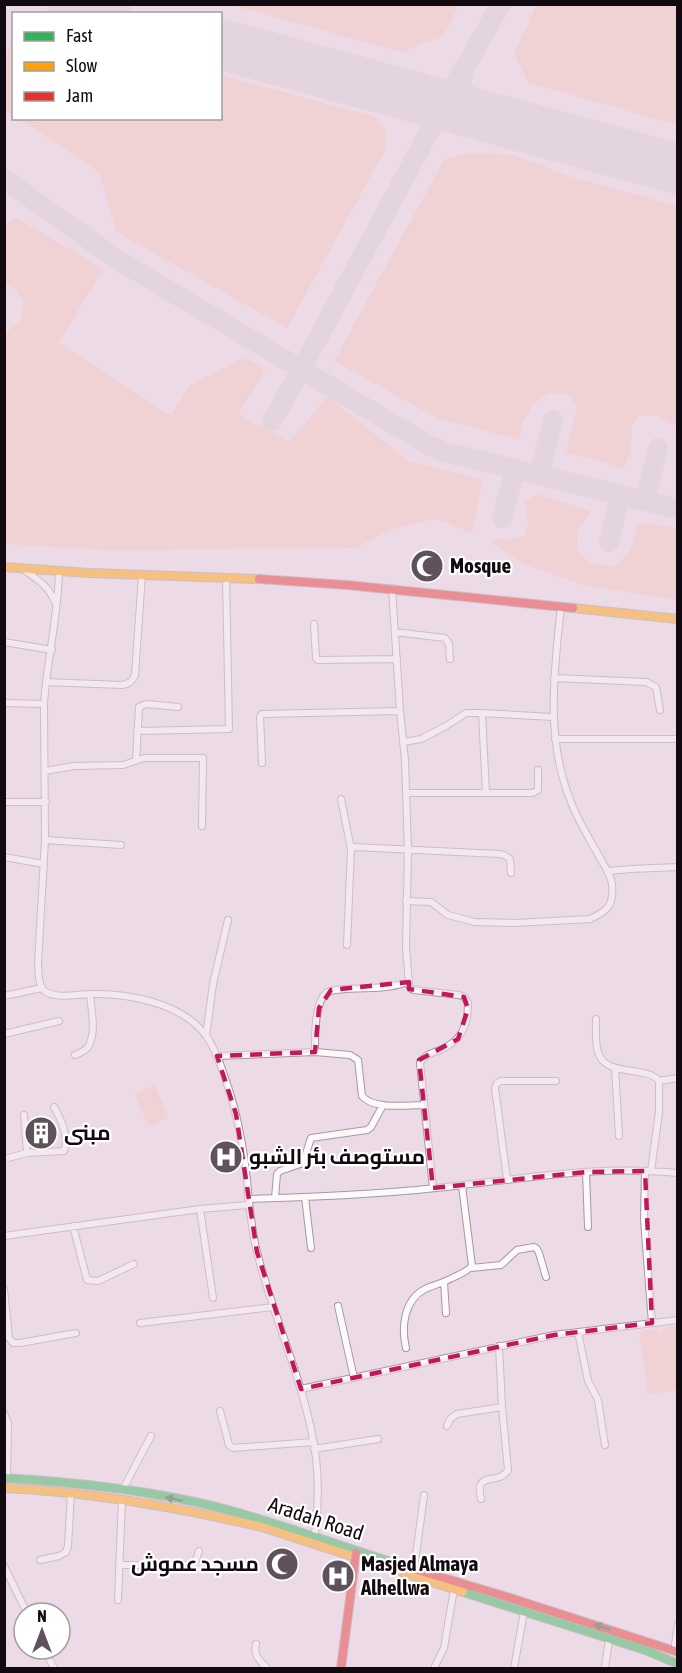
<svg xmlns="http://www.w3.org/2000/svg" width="682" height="1673" font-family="'Asap Condensed',Cairo,sans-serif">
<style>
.green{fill:#f6c7bf}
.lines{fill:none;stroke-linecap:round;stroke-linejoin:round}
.taxiway{stroke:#d8ccd4;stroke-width:20}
.runway{stroke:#d8ccd4;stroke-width:51}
.street-casing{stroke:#a699a2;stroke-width:8}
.fast-casing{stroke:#a699a2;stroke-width:10}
.slow-casing{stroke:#a699a2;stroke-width:10}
.jam-casing{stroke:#a699a2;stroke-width:10}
.street{stroke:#fcf9fb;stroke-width:6}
.fast{stroke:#30b455;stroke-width:8}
.slow{stroke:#ff9f0a;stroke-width:8}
.jam{stroke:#e5322d;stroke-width:8}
.oneway{fill:#225e32}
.marked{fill:none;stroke:#c2185b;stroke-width:4.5;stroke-dasharray:12 8;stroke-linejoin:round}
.labels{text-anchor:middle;stroke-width:4.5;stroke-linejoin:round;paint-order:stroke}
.poi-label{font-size:21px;font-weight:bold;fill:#130910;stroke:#fff;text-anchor:start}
.street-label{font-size:21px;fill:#130910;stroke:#fff}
</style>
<rect width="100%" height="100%" fill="#ecdae6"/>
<path class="green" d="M537,4L677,5V125L529,83L514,54Z
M231,5L459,4V5L443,37L401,52Z
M13,36V115L4,109L5,57L12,37Z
M221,75L376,117L386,131V149L287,328L116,232L99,172L19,119L220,118Z
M465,153L513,155L573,177L677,206V427L657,415L639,416L632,426L631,450L623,468L566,452L577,406L567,394L549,393L533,404L522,423L520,440L439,419L334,361L444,160Z
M17,218L103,269L59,343L171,416L190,385L244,358L266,368L238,415L289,441L328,397L409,461L483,480L472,533L436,519L392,529L355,548L110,550L5,544V333L21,321L23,302L14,288L5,284L4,224Z
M537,494L591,511L577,532V550L590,564L615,566C634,551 634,545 637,522L677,528V600L582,585L524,564L490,541L502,538L506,541L524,536L528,523L525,502Z
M154,1085L169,1117L149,1126L134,1094Z
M677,1325V1390L648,1395L639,1331L654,1329L660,1332L662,1331L663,1328Z"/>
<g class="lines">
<path class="taxiway" d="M464,70C457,90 468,106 485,116
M4,179L118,260L430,446L445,452L678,509
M272,421L301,370L444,104L501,4
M539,475L553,420
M645,501L658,448
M502,518L515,470
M609,542L620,495"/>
<path class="runway" d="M72,4L106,14
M220,44L678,169"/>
<g class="street-casing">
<path id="street" d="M23,569C39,581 48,585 56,604
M59,571C58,617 47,660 44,704L45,840L38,963C39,972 37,986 46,992C59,999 78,994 91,994C128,993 180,1003 204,1033C214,1046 220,1062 225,1078C236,1108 242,1139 246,1171C249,1198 250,1225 257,1252C274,1321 307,1387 316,1458C319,1484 318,1513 314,1539
M392,588L400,711L405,760L408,850L406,947L409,985L411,989L414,990L459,995L464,997L468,1003C468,1027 461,1041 440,1050C432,1053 424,1055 420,1063L433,1188
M314,624L316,658L318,660L397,659
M395,632L445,638L449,644L450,659
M4,642L52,650
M554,678L646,682L656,687L660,710
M46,682L121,685C129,684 132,682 135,675L142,575
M4,703L44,704
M137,731L229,729L226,578
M555,739H678
M404,742L421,739L446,726L466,713H482
M136,761L139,707L146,704L178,707
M262,763L260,716L262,714L400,711
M45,771L74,766L123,765L144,758H203L202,826
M406,793H533L538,790V770
M486,793L482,713L553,717
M341,799L351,849
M4,802H46
M45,840L121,845
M4,857L44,864
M608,871L631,869L678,867
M406,901L431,902L448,915L475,922L515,923L590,919C608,911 614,905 612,884C611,876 607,871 603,863C592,843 579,823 571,802C545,738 554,673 561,606
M347,945L351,849L354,847L499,854L504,855L510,859L511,873
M4,996L42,988
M596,1019C596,1029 595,1042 598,1052C605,1078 647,1065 659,1081
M4,1034L59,1021
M206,1036L213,984L228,920
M315,1052C315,1038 314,1004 326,993C332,987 374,989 386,987C394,986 401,984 409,982
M75,1055C80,1053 85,1051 88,1047C97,1032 91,1010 90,994
M217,1056L315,1052L350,1055L358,1060L362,1096C374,1110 406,1105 423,1105
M615,1068L619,1136
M24,1115L27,1153
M4,1159L27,1153L64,1151C70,1137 61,1119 54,1107
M645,1171L644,1220L652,1323
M651,1171L659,1112V1081L678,1078
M586,1172L588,1227
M507,1179L495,1088L497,1083L501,1081H556
M305,1197L311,1248
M275,1198L277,1174L280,1171L303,1163L311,1138L367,1130L371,1127L383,1105
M248,1199C320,1197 392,1194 463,1185C534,1177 606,1165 678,1173
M200,1209L213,1298
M73,1226L87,1280L98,1281L134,1264
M4,1236L200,1209L248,1205
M471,1268L501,1265L517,1250L534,1247L537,1249L539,1253L546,1277
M444,1282L446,1313
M4,1289L9,1338L13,1343H20L76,1333
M338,1306L354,1378
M140,1323L273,1307
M578,1332L588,1381L598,1400L605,1445
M406,1348C401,1327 404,1300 425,1289C434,1285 443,1283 452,1278C459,1275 466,1272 472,1266L462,1186
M301,1389L554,1335L678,1320
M220,1411L229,1445L233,1448L313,1442
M4,1413L8,1423L7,1478
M447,1426L450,1419L457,1414L502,1407L499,1346
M314,1449L378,1439
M123,1489L151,1436
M481,1499C480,1495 479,1487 481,1484C486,1475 500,1483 508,1470L502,1407
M40,1560L59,1556L66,1552L68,1546L71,1492
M119,1565H191L196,1560L199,1551
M4,1566L27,1613
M414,1570L424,1495
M118,1600L122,1499
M256,1644C253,1655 259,1660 267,1668
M44,1649L54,1668
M674,1651L678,1624
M434,1668L444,1648L454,1589
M514,1668L524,1612
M605,1668L609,1639"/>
</g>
<g class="fast-casing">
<path id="fast" d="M4,1478C76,1482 147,1490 217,1507C278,1523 337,1545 397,1564
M463,1592L645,1650L678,1664"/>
</g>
<g class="slow-casing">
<path id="slow" d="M4,567L89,573L259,579
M573,608L678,619
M4,1488C92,1492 177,1507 262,1527L463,1592"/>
</g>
<g class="jam-casing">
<path id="jam" d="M259,579L347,585L573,608
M397,1564L504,1596L678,1652
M341,1668L356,1553"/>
</g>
<use href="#street" class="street"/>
<use href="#fast" class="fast"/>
<use href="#slow" class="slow"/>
<use href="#jam" class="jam"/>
</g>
<defs><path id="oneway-solid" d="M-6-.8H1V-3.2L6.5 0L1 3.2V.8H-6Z" transform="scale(1.5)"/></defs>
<g class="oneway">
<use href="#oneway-solid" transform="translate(174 1499) rotate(-168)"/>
<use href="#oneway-solid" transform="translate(602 1627) rotate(-162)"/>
</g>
<path d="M0 0H682V1673H0ZM409,982V989L464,997L468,1009L458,1039L419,1060L433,1188L586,1172L645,1171L652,1323L554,1335L301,1389L257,1252L236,1114L217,1056L315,1052L319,1008L331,990Z" fill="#ecdae6" fill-opacity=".55" fill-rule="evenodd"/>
<path class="marked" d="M409,982V989L464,997L468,1009L458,1039L419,1060L433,1188L586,1172L645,1171L652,1323L554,1335L301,1389L257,1252L236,1114L217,1056L315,1052L319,1008L331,990Z"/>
<defs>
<g id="mosque-disc" transform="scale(1.725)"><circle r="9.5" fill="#5f525b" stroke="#fff"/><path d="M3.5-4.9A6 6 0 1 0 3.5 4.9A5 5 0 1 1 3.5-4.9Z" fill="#fff"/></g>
<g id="building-disc" transform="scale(1.725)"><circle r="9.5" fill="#5f525b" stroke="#fff"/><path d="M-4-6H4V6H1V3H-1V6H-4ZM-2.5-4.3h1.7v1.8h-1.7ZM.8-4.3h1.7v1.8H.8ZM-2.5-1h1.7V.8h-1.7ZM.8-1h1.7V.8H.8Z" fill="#fff"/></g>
<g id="hospital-disc" transform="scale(1.725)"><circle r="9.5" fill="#5f525b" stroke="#fff"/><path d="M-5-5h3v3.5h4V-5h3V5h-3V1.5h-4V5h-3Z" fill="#fff"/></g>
</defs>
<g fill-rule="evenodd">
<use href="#mosque-disc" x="427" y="566"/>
<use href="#building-disc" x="41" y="1133"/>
<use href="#hospital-disc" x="226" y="1157"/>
<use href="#mosque-disc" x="282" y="1564"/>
<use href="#hospital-disc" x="338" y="1576"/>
</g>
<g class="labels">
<g class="poi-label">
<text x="450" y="573">Mosque</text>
<text x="64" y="1140">مبنى</text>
<text x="249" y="1164">مستوصف بئر الشبو</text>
<text x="259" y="1571" text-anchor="end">مسجد عموش</text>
<text x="361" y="1571">Masjed Almaya<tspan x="361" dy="24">Alhellwa</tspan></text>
</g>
<g class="street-label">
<text transform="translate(316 1519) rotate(18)" y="7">Aradah Road</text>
</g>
</g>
<rect width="682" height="1673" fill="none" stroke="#130910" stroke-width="12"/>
<rect x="12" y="12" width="210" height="108" fill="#ffffff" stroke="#a19d9f" stroke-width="1.5"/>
<rect x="24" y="32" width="30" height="9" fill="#30b455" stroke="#a19d9f" stroke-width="1.5"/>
<text x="66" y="42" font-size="18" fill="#130910">Fast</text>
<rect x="24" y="62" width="30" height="9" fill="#ff9f0a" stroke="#a19d9f" stroke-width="1.5"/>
<text x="66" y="72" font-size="18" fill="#130910">Slow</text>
<rect x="24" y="92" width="30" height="9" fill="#e5322d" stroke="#a19d9f" stroke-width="1.5"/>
<text x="66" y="102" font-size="18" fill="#130910">Jam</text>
<g transform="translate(42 1631)"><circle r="28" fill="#ffffff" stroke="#a19d9f" stroke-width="1.5"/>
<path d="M0-4.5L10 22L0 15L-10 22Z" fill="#5f525b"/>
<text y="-9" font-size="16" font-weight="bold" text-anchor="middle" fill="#130910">N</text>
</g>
</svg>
